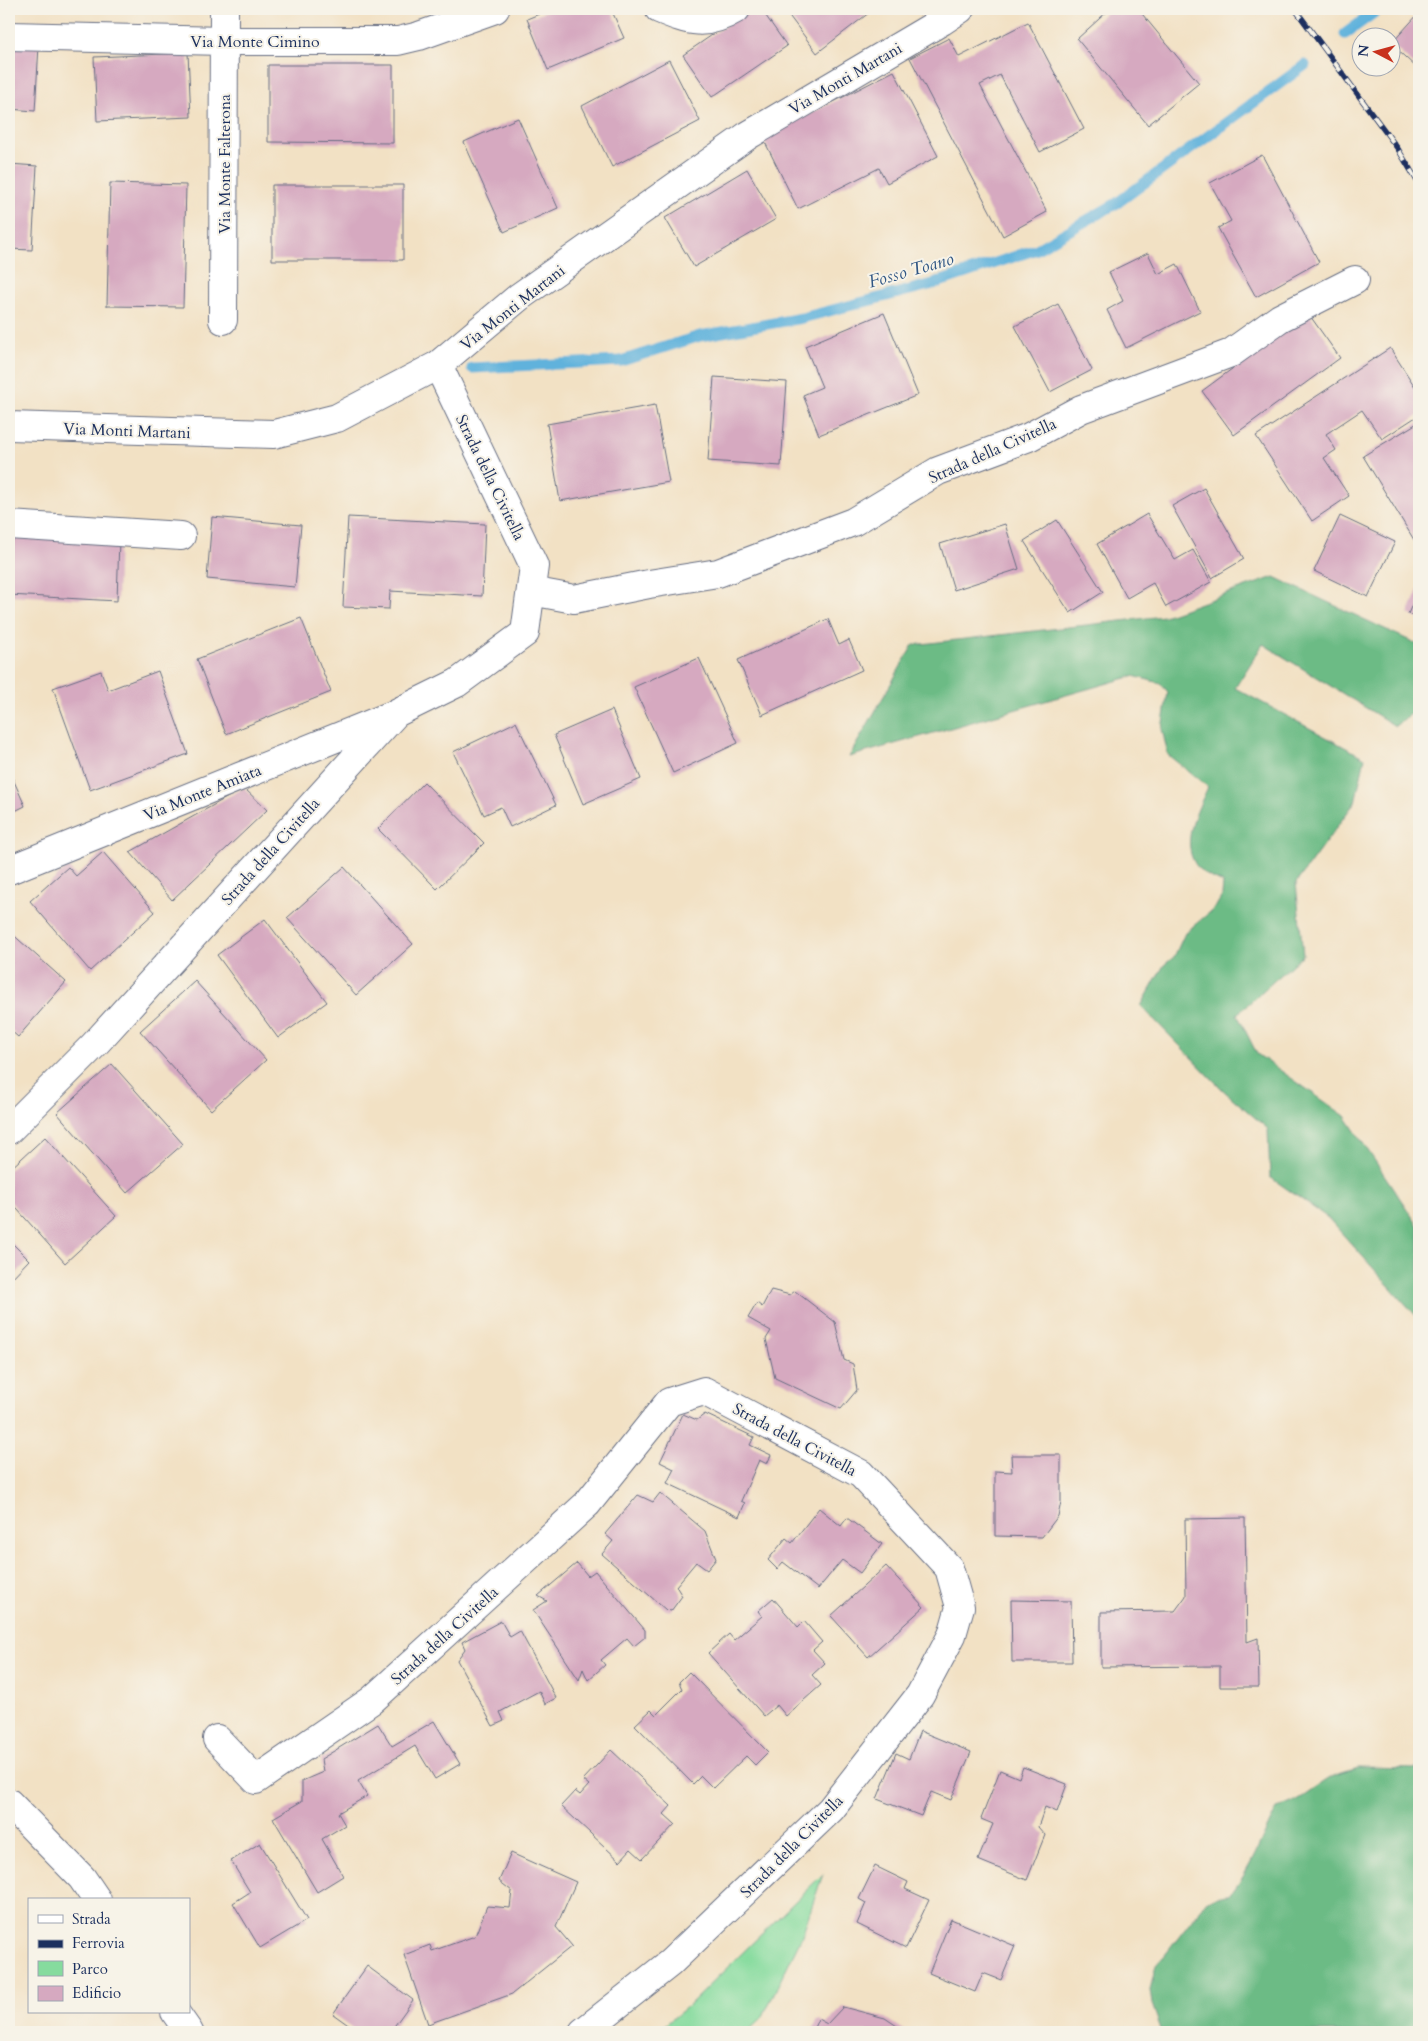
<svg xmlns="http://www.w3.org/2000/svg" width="1428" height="2041" font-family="Cardo,serif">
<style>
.green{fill:#86db9e;stroke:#50857e}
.forest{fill:#6cbb85;stroke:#447572}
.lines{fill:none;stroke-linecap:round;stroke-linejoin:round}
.stream{stroke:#61b2dc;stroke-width:11}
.building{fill:#d6a9c0}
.minor-casing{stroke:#666d82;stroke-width:30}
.minor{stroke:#fff;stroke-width:28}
.rail-casing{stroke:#1b2f5e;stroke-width:5.5}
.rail{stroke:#f7f3e8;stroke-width:4;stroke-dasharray:11;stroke-linecap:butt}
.labels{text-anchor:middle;stroke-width:4;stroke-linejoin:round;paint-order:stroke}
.street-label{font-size:16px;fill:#1b2f5e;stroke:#f7f3e8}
.water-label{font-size:18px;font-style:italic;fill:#305684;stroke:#f7f3e8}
</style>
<rect width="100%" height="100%" fill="#f7f3e8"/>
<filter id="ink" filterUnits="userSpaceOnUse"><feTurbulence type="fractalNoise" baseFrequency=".02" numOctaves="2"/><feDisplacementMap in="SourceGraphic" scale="10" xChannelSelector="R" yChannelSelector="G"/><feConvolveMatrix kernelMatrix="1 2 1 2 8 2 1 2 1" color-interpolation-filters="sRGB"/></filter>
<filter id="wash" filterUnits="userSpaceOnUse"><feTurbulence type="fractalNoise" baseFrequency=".0096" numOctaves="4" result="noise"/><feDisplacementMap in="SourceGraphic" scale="20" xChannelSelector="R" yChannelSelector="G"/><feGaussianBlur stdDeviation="1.12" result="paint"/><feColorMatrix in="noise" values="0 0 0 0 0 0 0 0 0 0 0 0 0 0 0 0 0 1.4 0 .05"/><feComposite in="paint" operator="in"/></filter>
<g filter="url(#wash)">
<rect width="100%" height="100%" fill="#f2e1c4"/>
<path class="green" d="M823,1874L801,1938L762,2018L747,2032H656L687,2007Z"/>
<path class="forest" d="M1274,577L1419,645V708L1395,726L1263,644L1235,688L1365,758L1355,802L1296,883L1303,955L1237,1014L1257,1054L1345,1116L1419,1227V1319L1328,1218L1270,1177L1268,1129L1223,1090L1141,1006L1164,965L1174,957L1185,933L1215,908L1222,896L1223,883C1215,879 1204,875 1199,869C1178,845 1197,811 1208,787L1168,755L1162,729L1168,692L1160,683L1133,676L849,757L913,645L1164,616Z
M1358,1768L1419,1769V2032H1162L1152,2004L1150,1990L1156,1965L1165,1955L1206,1902L1217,1896L1230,1895C1252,1868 1261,1839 1277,1808C1299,1803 1313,1788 1332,1777C1340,1772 1350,1771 1358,1768Z"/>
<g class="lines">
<path class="stream" d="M1345,34L1379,9
M472,368L621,361L700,336L802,318L933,284L1037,249L1117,203L1305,65"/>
</g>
<g id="blocks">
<path class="building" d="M551,9H611L624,38L548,70L527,19Z
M750,9H761L787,46L712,97L683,55Z
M784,9H874L817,53Z
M1110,9H1138L1199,83L1148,125L1077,39Z
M1419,13V70L1391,44Z
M1028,22L1084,129L1040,152L1000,75L980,85L1047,212L1003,236L910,58L949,38L959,57Z
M9,44L39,46L35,111L9,109Z
M188,53L191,117L97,121L94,57Z
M669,60L700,121L612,167L582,106Z
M268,65H393V143L268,142Z
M894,71L938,156L887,183L879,168L798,209L763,138Z
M518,118L558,208L504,232L464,142Z
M1262,155L1319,262L1256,297L1218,228L1231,221L1210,183Z
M9,164L37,166L32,250L9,249Z
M747,169L776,219L694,267L665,218Z
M110,183L186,185L183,307L107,306Z
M272,185H403V260H272Z
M1148,253L1158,274L1177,264L1200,311L1126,348L1107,310L1123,301L1109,272Z
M1058,304L1092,370L1050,392L1015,326Z
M884,313L918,395L819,435L803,395L822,387L805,346Z
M1308,313L1340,358L1234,435L1202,391Z
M1390,348L1419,393V415L1382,439L1362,410L1326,434L1336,450L1324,458L1349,496L1312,521L1256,436Z
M714,377L787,382L781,466L708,461Z
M655,405L669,482L560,501L547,424Z
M1419,422V548L1363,456Z
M1204,488L1244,559L1212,578L1172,506Z
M1147,514L1175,560L1193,550L1211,582L1166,607L1153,583L1127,598L1097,544Z
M1340,516L1395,542L1368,597L1314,571Z
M212,517L301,525L295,587L207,579Z
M348,517L485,524L482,596L390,591L389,609L343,607Z
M1057,520L1103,592L1070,613L1024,541Z
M1005,524L1019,569L954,590L940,544Z
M9,534L119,539L117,601L9,595Z
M1419,588V619L1408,614Z
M301,618L331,692L226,734L197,659Z
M828,619L839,645L849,640L862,670L762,715L738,660Z
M699,658L738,743L673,773L634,687Z
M101,671L108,690L158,671L188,754L90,790L53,688Z
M612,710L641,779L583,804L554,735Z
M516,722L556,805L510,827L501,807L484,815L453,752Z
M9,770L25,806L9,814Z
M424,782L484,843L437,889L378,829Z
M244,788L267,810L172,900L130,852Z
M103,852L155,912L90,971L30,901L68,867L76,876Z
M344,867L413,944L356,995L287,918Z
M265,919L327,1002L278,1038L217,955Z
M9,931L66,982L18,1037L9,1029Z
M195,981L266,1060L211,1110L140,1031Z
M112,1064L183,1144L127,1193L57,1113Z
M45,1137L116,1216L65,1263L9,1200V1170Z
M9,1240L29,1260L9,1281Z
M771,1290L790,1295L795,1291L835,1322L844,1360L853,1364L857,1390L841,1409L775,1378L766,1339L771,1331L748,1318L757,1303L762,1307Z
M683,1414L697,1420L705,1414L754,1437L750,1445L771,1455L767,1464L759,1460L741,1501L745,1503L739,1517L667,1483L674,1469L660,1462Z
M1011,1455H1061V1502L1058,1516L1042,1537L995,1536V1471L1012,1472Z
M660,1493L705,1531L716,1559L707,1570L696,1562L676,1586L682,1596L671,1611L666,1610L602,1554L613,1541L605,1534L638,1495L653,1502Z
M819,1508L841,1526L847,1518L882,1544L860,1573L842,1560L818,1589L783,1562L777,1569L768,1560L786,1538L792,1543Z
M1245,1518L1247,1642L1258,1638L1259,1687H1220V1666L1101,1667V1612L1175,1611L1186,1596L1185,1519Z
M577,1563L588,1576L595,1571L645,1630V1637L634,1646L627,1638L601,1660L605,1665L588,1680L583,1669L579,1680L533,1610L547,1601L538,1596Z
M886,1566L924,1607L868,1657L831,1616Z
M773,1598L798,1627L804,1621L822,1642L813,1650L825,1663L812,1675L821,1685L786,1716L777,1705L764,1716L708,1653L729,1634L734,1640L762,1616L758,1611Z
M1011,1600L1071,1601L1072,1662H1012Z
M501,1621L510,1637L520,1631L556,1698L545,1704L539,1691L500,1712L504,1721L493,1726L457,1660L465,1649L462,1642Z
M689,1672L768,1752L755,1765L746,1756L713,1788L701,1776L693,1784L635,1725L651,1710L656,1715L682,1689L679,1682Z
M434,1721L460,1764L435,1779L415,1746L358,1781L367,1796L338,1813L345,1825L322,1839L343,1876L317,1892L273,1818L302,1801V1781L323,1772L321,1759L378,1724L392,1746Z
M920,1731L971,1752L951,1800L931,1792L921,1816L877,1799L896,1753L909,1759Z
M611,1750L671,1806L664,1814L675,1824L642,1859L631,1849L620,1861L561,1806L575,1791L580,1795L589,1785L583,1780Z
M1023,1767L1067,1784L1057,1812L1045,1807L1038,1827L1045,1835L1027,1880L978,1860L993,1824L981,1819L1000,1770L1019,1778Z
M260,1843L307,1920L260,1948L233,1903L250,1892L231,1861Z
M511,1853L576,1882L556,1927L572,1946L512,1994L428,2024L404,1955L430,1945L432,1951L475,1936L487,1906L510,1908L512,1891L499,1881Z
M875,1866L908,1882L905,1889L929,1900L906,1948L857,1924L866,1903L859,1899Z
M951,1919L1015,1946L1001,1980L983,1973L975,1992L929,1973Z
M367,1966L413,2000L390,2032H358L333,2014Z
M843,2007L885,2018L906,2032H812L818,2019L827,2024Z"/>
</g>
</g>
<g filter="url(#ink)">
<use href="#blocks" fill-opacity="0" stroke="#666d82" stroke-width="1"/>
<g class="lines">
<g class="minor-casing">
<path id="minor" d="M659,9C690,22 706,27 736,9
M9,36L224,41H398L419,36L495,9
M223,320L224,9
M9,426L274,434L337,418L438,365L519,297L747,136L942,21L960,9
M9,525L181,536
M531,591L574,599L649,584L718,573L853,522L938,471L1029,437L1081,409L1231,353L1280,318L1355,280
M9,870L390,716
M9,1130L94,1045L396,713L457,683L525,633L534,566L438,365
M217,1739L256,1780L372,1700L587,1504L669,1402L704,1391L861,1474L949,1568L960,1607L952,1635L920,1695L831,1809L670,1963L583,2032
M9,1803L82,1878L97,1900
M175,2012L189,2032"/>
</g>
<use href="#minor" class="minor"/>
<g class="rail-casing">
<path id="rail" d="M1295,9L1398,149L1419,184"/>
</g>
<use href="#rail" class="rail"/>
</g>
</g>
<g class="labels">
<g class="street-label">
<text x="255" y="47">Via Monte Cimino</text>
<text transform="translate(845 78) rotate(-30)" y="6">Via Monti Martani</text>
<text transform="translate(224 164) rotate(-90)" y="6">Via Monte Falterona</text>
<text transform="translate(512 307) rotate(-38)" y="6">Via Monti Martani</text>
<text transform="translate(127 430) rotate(2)" y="6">Via Monti Martani</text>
<text transform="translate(992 450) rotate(-24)" y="6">Strada della Civitella</text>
<text transform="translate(491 477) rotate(64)" y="6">Strada della Civitella</text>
<text transform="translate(202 792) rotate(-22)" y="6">Via Monte Amiata</text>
<text transform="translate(270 851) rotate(-48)" y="6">Strada della Civitella</text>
<text transform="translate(795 1439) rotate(28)" y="6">Strada della Civitella</text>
<text transform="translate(444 1635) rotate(-42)" y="6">Strada della Civitella</text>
<text transform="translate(791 1846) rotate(-45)" y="6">Strada della Civitella</text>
</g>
<g class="water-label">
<text transform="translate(911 270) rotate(-16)" y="6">Fosso Toano</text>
</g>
</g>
<rect width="1428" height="2041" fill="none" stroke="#f7f3e8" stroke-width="30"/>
<rect x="28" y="1898" width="162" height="115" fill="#f7f3e8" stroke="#9fa5b1"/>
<rect x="38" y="1915" width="25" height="8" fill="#ffffff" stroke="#9fa5b1"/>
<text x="72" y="1924" font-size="15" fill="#1b2f5e">Strada</text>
<rect x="38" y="1940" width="25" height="8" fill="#1b2f5e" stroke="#9fa5b1"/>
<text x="72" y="1948" font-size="15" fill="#1b2f5e">Ferrovia</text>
<rect x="38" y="1961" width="25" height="15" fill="#86db9e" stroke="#9fa5b1"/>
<text x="72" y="1974" font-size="15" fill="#1b2f5e">Parco</text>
<rect x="38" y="1986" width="25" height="15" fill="#d6a9c0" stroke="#9fa5b1"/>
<text x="72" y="1998" font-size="15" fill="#1b2f5e">Edificio</text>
<g transform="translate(1376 52) rotate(276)"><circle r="24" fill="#f7f3e8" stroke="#9fa5b1"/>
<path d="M0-4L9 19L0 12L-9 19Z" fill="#c8321e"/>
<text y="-8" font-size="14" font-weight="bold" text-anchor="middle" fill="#1b2f5e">N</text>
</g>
</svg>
